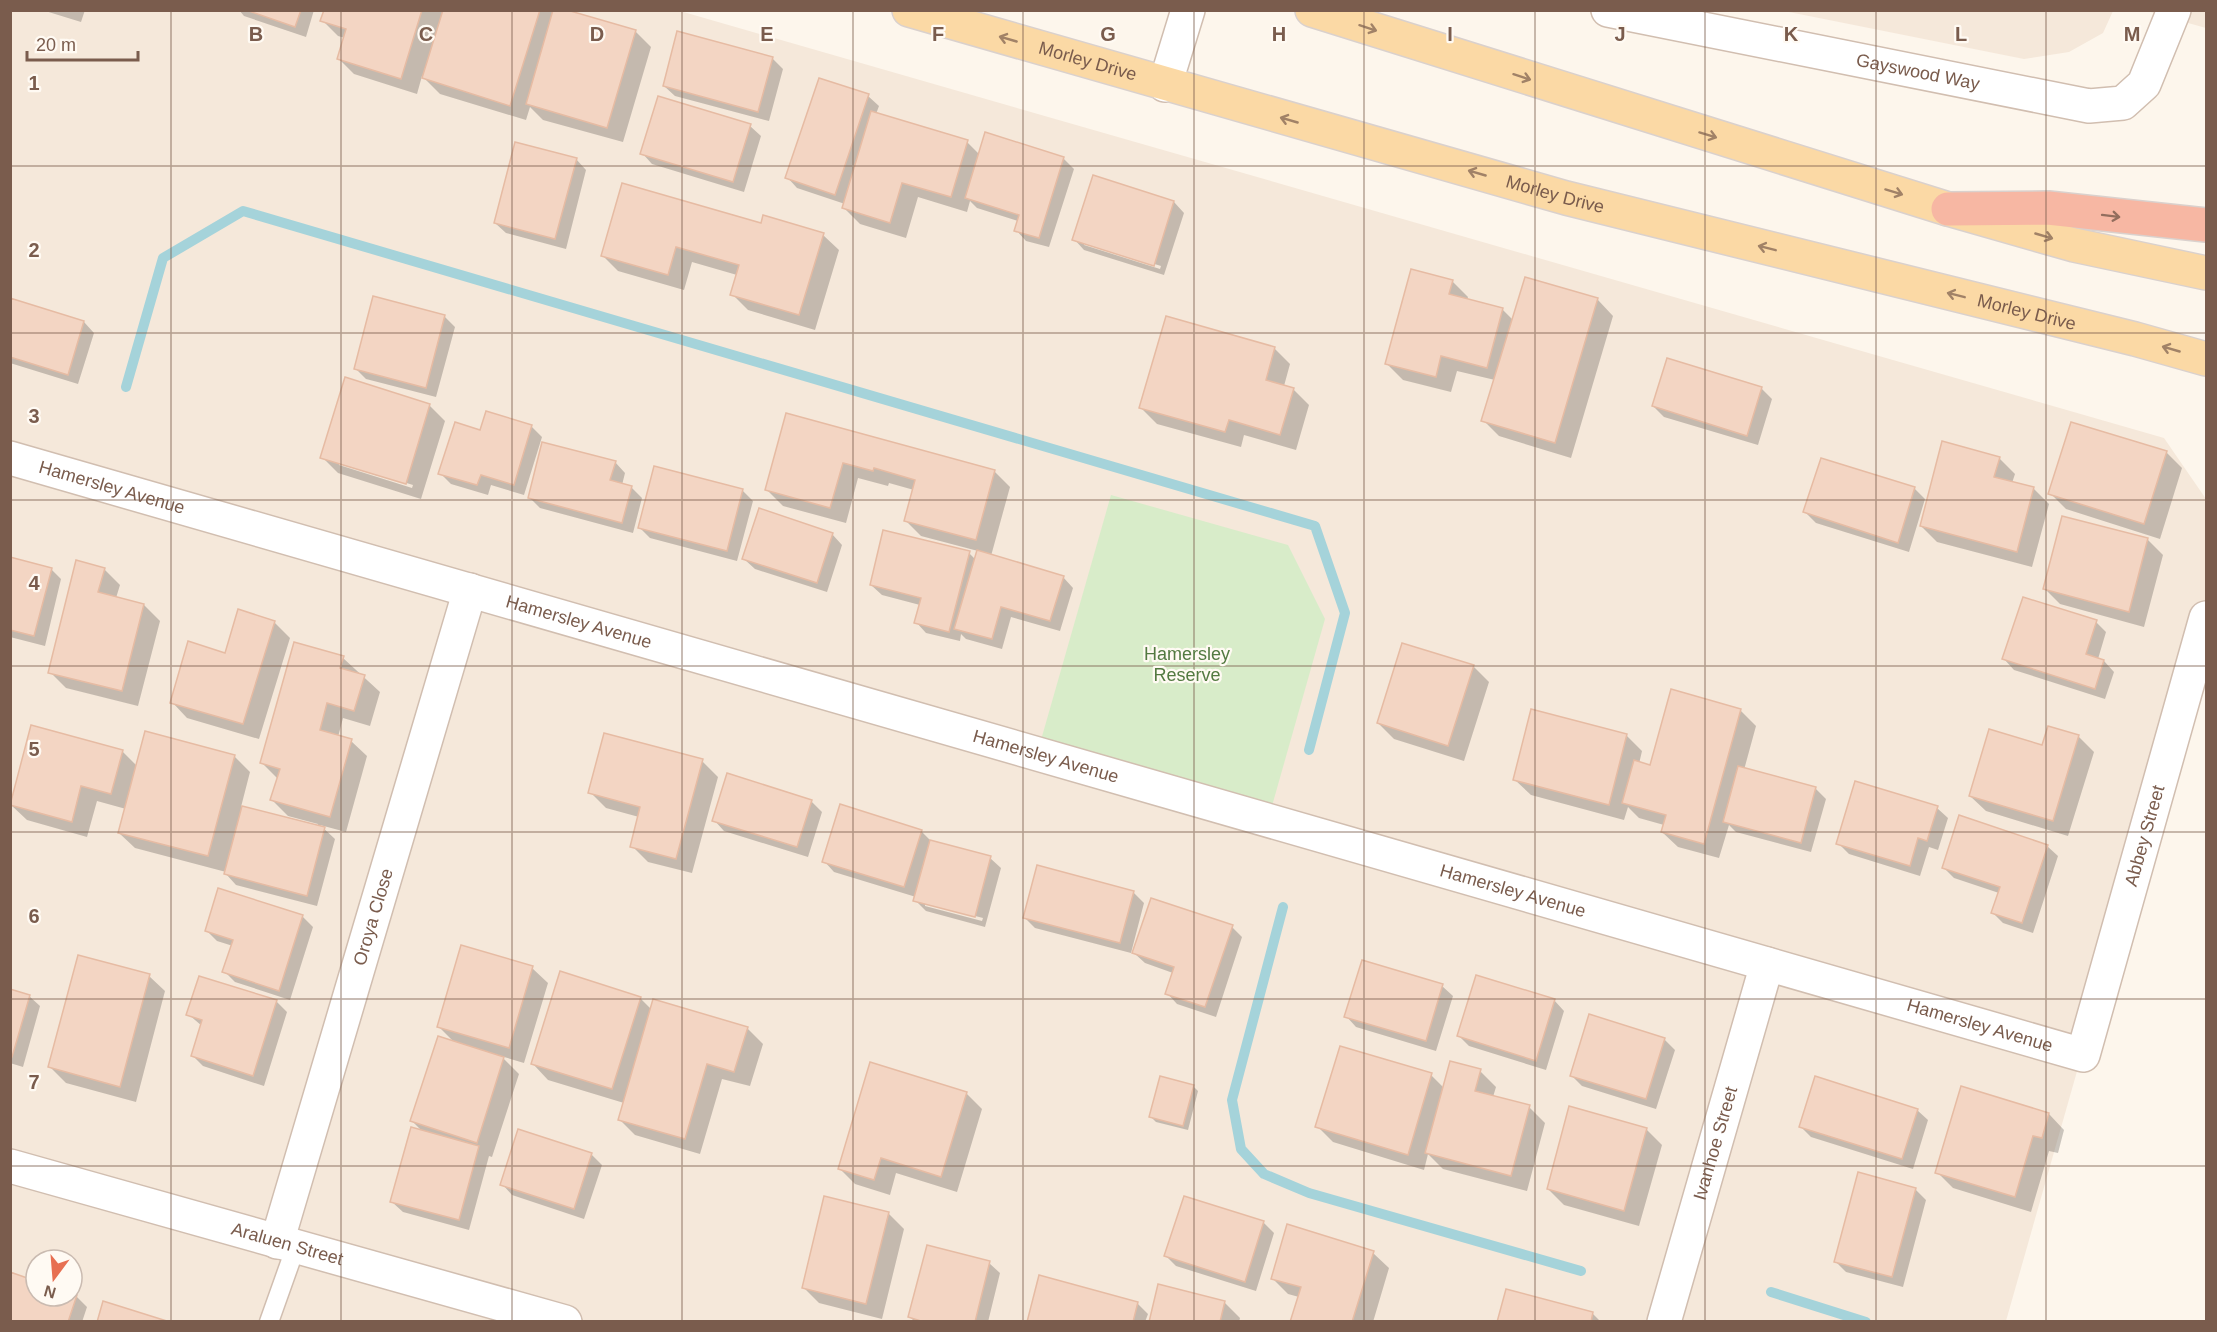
<svg xmlns="http://www.w3.org/2000/svg" width="2217" height="1332" font-family="Arial,sans-serif">
<style>
.residential{fill:#f5e8da;fill-rule:evenodd}
.green{fill:#d8ecc9}
.shadow{fill:#0003;fill-rule:evenodd}
.lines{fill:none;stroke-linecap:round;stroke-linejoin:round}
.stream{stroke:#a5d3da;stroke-width:10}
.building{fill:#f3d5c3;stroke:#e6bba3;stroke-width:1.5}
.lane-casing{stroke:#d1beb0;stroke-width:21}
.street-casing{stroke:#d1beb0;stroke-width:36}
.primary-casing{stroke:#dad1cd;stroke-width:36}
.highway-casing{stroke:#dad1cd;stroke-width:36}
.lane{stroke:#fff;stroke-width:18}
.street{stroke:#fff;stroke-width:33}
.primary{stroke:#fbd9a5;stroke-width:33}
.highway{stroke:#f7b7a3;stroke-width:33}
.oneway{stroke:#a18267}
.oneway2{stroke:#936e5e}
.grid{fill:none;stroke:#7a5c4d;stroke-width:1.5;stroke-opacity:0.55}
.labels{text-anchor:middle;stroke-width:4.5;stroke-linejoin:round;paint-order:stroke}
.street-label{font-size:18px;fill:#7a5c4d;stroke:#fffaf3}
.park-label{font-size:18px;fill:#537a41;stroke:#fffaf3}
.grid-label{font-size:20px;text-anchor:middle;font-weight:bold;fill:#7a5c4d;stroke:#fffaf3;stroke-width:4.5;stroke-linejoin:round;paint-order:stroke}
</style>
<rect width="100%" height="100%" fill="#fdf6ec"/>
<path class="residential" d="M10,11H680L2164,438L2206,499V618L2006,1321H11ZM36,1260H72V1296H36Z
M1784,11H2113L2103,33L2069,52L2024,59Z
M2147,11H2206V28L2181,21Z"/>
<path class="green" d="M1111,495L1288,545L1325,619L1268,820L1037,754Z"/>
<path class="shadow" d="M42,10H85L81,22Z
M239,10H314L306,37L244,16Z
M325,10H551L554,13L635,31L651,47L623,142L543,120L530,107L526,120L440,94L422,76L417,94L354,74L339,59L345,38L338,36L322,20Z
M772,58L783,69L769,121L675,96L664,86Z
M868,96L879,106L876,114L967,142L980,155L1063,158L1074,169L1049,247L1026,241L1016,230L1018,221L977,208L970,201L967,212L918,197L906,238L860,224L844,208L845,204L797,188L787,177Z
M750,126L761,136L744,192L652,164L642,153Z
M576,159L586,170L566,249L506,233L495,223Z
M1094,177L1174,202L1184,213L1164,275L1084,250L1074,239ZM1084,242L1161,266L1160,269L1084,245Z
M762,225L823,235L839,250L815,330L748,310L732,294L737,275L692,262L684,290L618,271L602,255Z
M1526,279L1598,300L1613,316L1571,458L1499,436L1483,420L1495,380L1457,371L1451,392L1403,380L1387,364L1452,281L1468,297L1467,300L1502,309L1513,320Z
M10,299L84,322L94,333L78,384L10,363Z
M444,316L455,327L436,397L366,379L355,368Z
M1274,348L1290,364L1284,386L1293,389L1309,405L1296,450L1244,435L1241,447L1157,424L1141,408Z
M1668,360L1762,389L1772,399L1758,445L1664,417L1653,406Z
M429,405L445,421L421,499L338,473L322,457ZM339,462L413,485L412,488L339,465Z
M487,413L532,427L542,437L524,495L491,485L488,495L451,484L440,473L481,432Z
M787,414L994,471L1010,487L991,556L1063,577L1073,588L1060,631L1011,617L1002,649L966,639L961,634L960,641L926,633L916,622L920,605L882,595L871,585L969,553L975,559L978,551L921,536L905,520L914,490L889,483L888,486L858,478L846,523L783,506L767,490Z
M2166,452L2182,468L2160,539L2066,509L2050,493Z
M1999,458L2015,474L2012,483L2033,488L2049,504L2032,567L1937,542L1921,526Z
M615,462L625,473L622,485L631,487L642,498L633,533L540,508L530,498Z
M1914,488L1925,499L1909,552L1816,523L1805,512Z
M742,490L753,501L737,561L650,538L640,528Z
M832,534L842,545L827,592L755,569L744,559Z
M2147,539L2163,555L2144,627L2060,604L2044,588Z
M10,559L51,569L61,579L45,646L10,637Z
M104,569L120,585L116,598L144,605L160,621L138,706L66,688L50,672Z
M274,622L290,638L259,739L187,718L172,702L226,655Z
M2096,622L2106,632L2098,659L2104,661L2114,672L2105,699L2014,670L2004,659Z
M343,658L380,692L370,726L343,718L338,737L351,741L367,756L346,832L320,825L335,839L317,906L236,885L226,874V872L135,848L119,833L126,809L97,801L87,837L27,820L11,805L122,751L137,766L234,756L250,772L241,807L317,827L318,824L288,816L272,800L278,779L262,763Z
M1473,666L1489,682L1464,761L1394,739L1378,723Z
M1740,710L1756,726L1744,770L1815,788L1826,799L1811,852L1736,832L1729,825L1719,858L1678,847L1662,832L1664,825L1639,818L1628,807L1624,820L1531,795L1515,780L1627,736L1642,751L1639,764L1651,767Z
M2078,736L2094,752L2068,836L1986,811L1970,796L2043,747Z
M702,761L718,777L692,873L648,862L632,846L639,817L606,808L590,792Z
M811,801L822,812L808,857L724,831L714,820Z
M1937,808L1948,818L1938,850L1929,847L1920,876L1849,854L1838,843Z
M921,831L932,842L990,858L1001,868L985,927L926,911L915,900L916,897L834,872L824,861ZM925,903L983,918L982,921L925,906Z
M2047,846L2058,856L2033,933L2003,923L1993,913L1999,893L1954,878L1944,868Z
M219,890L303,917L313,927L290,1000L235,982L224,971L233,946L217,941L206,930Z
M1133,892L1144,903L1131,953L1035,928L1025,918Z
M1232,927L1242,937L1216,1017L1177,1004L1167,993L1173,973L1145,963L1134,953Z
M532,968L548,983L524,1063L501,1056L519,1074L492,1157L489,1156L469,1230L403,1212L392,1202L424,1133L412,1121L455,1043L438,1026Z
M149,976L165,991L136,1102L66,1083L50,1067Z
M200,978L277,1002L287,1012L264,1086L203,1066L193,1056L202,1026L188,1014Z
M1442,986L1453,996L1436,1051L1356,1027L1346,1016Z
M10,990L29,996L40,1006L23,1067L10,1063Z
M640,998L652,1010L747,1028L763,1044L750,1086L722,1079L700,1154L635,1135L619,1119L624,1103L548,1080L533,1064Z
M1554,1000L1564,1011L1546,1070L1469,1046L1459,1036Z
M1664,1039L1675,1050L1656,1109L1582,1086L1571,1075Z
M1480,1071L1496,1087L1493,1097L1529,1107L1545,1123L1527,1191L1443,1169L1428,1154L1424,1170L1333,1142L1317,1126L1431,1075L1444,1088Z
M1193,1086L1198,1091L1188,1130L1156,1122L1151,1117Z
M966,1093L982,1109L957,1192L896,1173L890,1195L855,1184L839,1168Z
M1917,1110L1928,1120L1913,1169L1811,1137L1801,1127Z
M2049,1114L2064,1130L2058,1153L2049,1151L2031,1212L1953,1188L1937,1172Z
M1646,1129L1662,1145L1639,1226L1564,1205L1548,1189Z
M591,1154L602,1165L584,1219L512,1195L502,1184Z
M1915,1189L1926,1200L1903,1287L1846,1272L1836,1262Z
M888,1213L904,1229L882,1319L819,1303L803,1287Z
M1263,1222L1274,1233L1256,1291L1176,1266L1166,1256Z
M1373,1253L1389,1268L1373,1322H1292L1299,1297L1288,1294L1272,1278Z
M989,1263L1000,1273L988,1322H915L910,1317Z
M36,1283V1296H76L87,1307L82,1322H10Z
M1224,1302L1240,1318L1239,1322H1150Z
M1137,1303L1148,1314L1145,1322H1028Z
M1593,1314L1601,1322H1499Z"/>
<g class="lines">
<path class="stream" d="M126,387L163,258L243,211L1315,526L1345,613L1309,750
M1283,907L1232,1100L1241,1149L1264,1174L1309,1193L1581,1271
M1771,1292L1866,1322"/>
</g>
<path class="building" d="M246,10H301L295,27Z
M324,10H422L401,79L337,59L346,29L320,21Z
M443,10H540L510,106L422,78Z
M553,10H567L636,30L607,128L526,104Z
M677,31L773,57L758,112L663,86Z
M819,78L869,94L835,195L785,178Z
M658,96L751,124L733,182L640,154Z
M871,111L968,140L951,197L902,183L890,223L842,208Z
M985,132L1064,157L1039,238L1014,231L1019,215L965,198Z
M515,142L577,158L555,239L494,223Z
M1093,175L1174,201L1154,266L1072,240Z
M622,183L761,223L763,215L824,233L799,315L730,295L739,265L676,247L668,275L601,256Z
M1411,269L1453,280L1449,294L1503,308L1487,368L1441,356L1436,377L1385,364Z
M1525,277L1598,298L1555,443L1481,421Z
M373,296L445,315L426,388L354,369Z
M10,298L84,321L68,375L10,357Z
M1166,316L1275,347L1266,380L1294,388L1280,435L1229,420L1225,432L1139,408Z
M1667,358L1762,387L1747,436L1652,406Z
M345,377L430,404L406,484L320,458Z
M486,411L532,425L514,485L481,475L477,485L438,474L455,422L480,430Z
M786,413L995,470L976,540L904,521L915,480L874,468L873,471L843,463L830,508L765,490Z
M2071,422L2167,451L2144,524L2048,494Z
M1942,441L2000,457L1994,477L2034,487L2017,552L1920,526Z
M542,442L616,461L610,480L632,486L622,523L528,498Z
M1821,458L1915,487L1898,543L1803,512Z
M654,466L743,489L727,551L638,528Z
M759,508L833,533L817,583L742,559Z
M2062,516L2148,538L2129,612L2043,589Z
M883,530L970,551L949,632L914,623L921,598L870,585Z
M977,550L1064,576L1050,621L1001,607L992,639L954,629Z
M10,557L52,568L34,636L10,630Z
M76,560L105,568L98,592L144,604L122,691L48,673Z
M2023,597L2097,620L2086,654L2104,660L2095,689L2002,659Z
M238,609L275,621L243,724L170,703L188,641L225,653Z
M294,642L344,656L340,668L365,675L354,711L327,703L320,730L352,739L330,817L270,800L280,769L260,763Z
M1402,643L1474,665L1448,746L1377,723Z
M1671,689L1741,709L1704,844L1661,832L1666,815L1622,803L1634,760L1650,765Z
M1531,709L1627,734L1609,805L1513,780Z
M31,725L123,750L111,794L81,786L72,822L10,805Z
M2048,726L2079,735L2053,821L1969,796L1989,729L2042,745Z
M145,731L235,755L208,856L118,833Z
M604,733L703,759L676,859L630,847L640,807L588,793Z
M1738,766L1816,787L1801,843L1723,822Z
M727,773L812,800L797,847L712,821Z
M1855,781L1938,806L1927,841L1918,838L1910,866L1836,844Z
M840,804L922,830L904,887L822,862Z
M242,806L325,827L307,896L224,874Z
M1959,815L2048,845L2022,923L1991,913L2000,887L1942,868Z
M930,840L991,856L975,917L913,901Z
M1037,865L1134,891L1120,943L1023,918Z
M218,888L303,915L279,991L222,972L233,940L205,931Z
M1151,898L1233,925L1205,1007L1165,994L1174,967L1132,953Z
M461,945L533,966L509,1048L437,1027Z
M78,955L150,974L120,1087L48,1067Z
M1362,960L1443,984L1426,1041L1344,1017Z
M560,971L641,997L612,1089L531,1064Z
M1476,975L1555,999L1536,1061L1457,1036Z
M199,976L277,1000L253,1076L191,1056L202,1020L186,1015Z
M10,989L30,995L12,1057H10Z
M653,999L748,1027L734,1072L707,1064L685,1139L618,1120Z
M1589,1014L1665,1038L1646,1099L1570,1076Z
M438,1036L504,1057L477,1143L410,1121Z
M1340,1046L1432,1073L1408,1155L1315,1127Z
M1450,1061L1481,1069L1475,1091L1530,1105L1511,1176L1425,1153Z
M870,1062L967,1092L941,1177L881,1158L874,1180L838,1169Z
M1160,1076L1194,1085L1183,1126L1149,1117Z
M1815,1076L1918,1109L1902,1159L1799,1127Z
M1961,1086L2049,1113L2042,1138L2033,1136L2015,1197L1935,1173Z
M1569,1106L1647,1128L1624,1211L1547,1189Z
M411,1127L479,1146L459,1220L390,1202Z
M518,1129L592,1153L574,1209L500,1185Z
M1858,1172L1916,1188L1892,1277L1834,1262Z
M824,1196L889,1212L866,1304L802,1288Z
M1184,1196L1264,1221L1245,1282L1164,1256Z
M1287,1224L1374,1251L1352,1322H1290L1301,1287L1271,1279Z
M927,1245L990,1261L975,1322H924L908,1317Z
M10,1272L36,1281V1296H72V1293L77,1295L68,1322H10Z
M1039,1275L1138,1302L1133,1322H1027Z
M1158,1284L1225,1301L1220,1322H1149Z
M1506,1289L1593,1312L1591,1322H1497Z
M103,1301L170,1322H97Z"/>
<g class="lines">
<g class="lane-casing">
<path id="lane" d="M269,1322L296,1246"/>
</g>
<g class="street-casing">
<g id="street">
<path id="s1" d="M1608,10L2089,106L2123,103L2144,84L2174,10"/>
<path d="M1165,85L1188,10"/>
<path id="s2" d="M10,458L2083,1055L2206,618"/>
<path id="s3" d="M10,1166L565,1322"/>
<path id="s4" d="M277,1242L470,590"/>
<path id="s5" d="M1664,1322L1767,964"/>
</g>
</g>
<g class="primary-casing">
<g id="primary">
<path id="s6" d="M909,10L1566,198L2135,339L2206,359"/>
<path d="M1312,10L1948,209L2074,245L2206,273"/>
</g>
</g>
<g class="highway-casing">
<path id="highway" d="M1948,209L2048,208L2206,225"/>
</g>
<use href="#lane" class="lane"/>
<use href="#street" class="street"/>
<use href="#primary" class="primary"/>
<use href="#highway" class="highway"/>
</g>
<defs><path id="oneway-shaft" d="M-6 0H5M1.5-3L5.5 0L1.5 3" fill="none" stroke-width="1.6" stroke-linecap="round" stroke-linejoin="round" transform="scale(1.5)"/></defs>
<g class="oneway">
<use href="#oneway-shaft" transform="translate(1368 28) rotate(18)"/>
<use href="#oneway-shaft" transform="translate(1008 39) rotate(-164)"/>
<use href="#oneway-shaft" transform="translate(1522 77) rotate(18)"/>
<use href="#oneway-shaft" transform="translate(1289 120) rotate(-164)"/>
<use href="#oneway-shaft" transform="translate(1708 135) rotate(17)"/>
<use href="#oneway-shaft" transform="translate(1477 173) rotate(-164)"/>
<use href="#oneway-shaft" transform="translate(1894 192) rotate(17)"/>
<use href="#oneway-shaft" transform="translate(2044 236) rotate(16)"/>
<use href="#oneway-shaft" transform="translate(1767 248) rotate(-166)"/>
<use href="#oneway-shaft" transform="translate(1956 295) rotate(-166)"/>
<use href="#oneway-shaft" transform="translate(2171 349) rotate(-164)"/>
</g>
<use class="oneway2" href="#oneway-shaft" transform="translate(2111 216) rotate(7)"/>
<path class="grid" d="M171,10V1322M341,10V1322M512,10V1322M682,10V1322M853,10V1322M1023,10V1322M1194,10V1322M1364,10V1322M1535,10V1322M1705,10V1322M1876,10V1322M2046,10V1322M10,166H2206M10,333H2206M10,500H2206M10,666H2206M10,832H2206M10,999H2206M10,1166H2206"/>
<g class="labels">
<g class="street-label">
<text dy="6" stroke="none"><textPath href="#s6" startOffset="186">Morley Drive</textPath></text>
<text dy="6" stroke="none"><textPath href="#s1" startOffset="316">Gayswood Way</textPath></text>
<text dy="6" stroke="none"><textPath href="#s6" startOffset="672">Morley Drive</textPath></text>
<text dy="6" stroke="none"><textPath href="#s6" startOffset="1158">Morley Drive</textPath></text>
<text dy="6" stroke="none"><textPath href="#s2" startOffset="106">Hamersley Avenue</textPath></text>
<text dy="6" stroke="none"><textPath href="#s2" startOffset="592">Hamersley Avenue</textPath></text>
<text dy="6" stroke="none"><textPath href="#s2" startOffset="1078">Hamersley Avenue</textPath></text>
<text dy="6" stroke="none"><textPath href="#s2" startOffset="2385">Abbey Street</textPath></text>
<text dy="6" stroke="none"><textPath href="#s2" startOffset="1564">Hamersley Avenue</textPath></text>
<text dy="6" stroke="none"><textPath href="#s4" startOffset="339">Oroya Close</textPath></text>
<text dy="6" stroke="none"><textPath href="#s2" startOffset="2050">Hamersley Avenue</textPath></text>
<text dy="6" stroke="none"><textPath href="#s5" startOffset="186">Ivanhoe Street</textPath></text>
<text dy="6" stroke="none"><textPath href="#s3" startOffset="288">Araluen Street</textPath></text>
</g>
<g class="park-label">
<text x="1187" y="660">Hamersley<tspan x="1187" dy="21">Reserve</tspan></text>
</g>
</g>
<g class="grid-label">
<text x="256" y="41">B</text>
<text x="426" y="41">C</text>
<text x="597" y="41">D</text>
<text x="767" y="41">E</text>
<text x="938" y="41">F</text>
<text x="1108" y="41">G</text>
<text x="1279" y="41">H</text>
<text x="1450" y="41">I</text>
<text x="1620" y="41">J</text>
<text x="1791" y="41">K</text>
<text x="1961" y="41">L</text>
<text x="2132" y="41">M</text>
<text x="34" y="90">1</text>
<text x="34" y="257">2</text>
<text x="34" y="423">3</text>
<text x="34" y="590">4</text>
<text x="34" y="756">5</text>
<text x="34" y="923">6</text>
<text x="34" y="1089">7</text>
</g>
<rect width="2217" height="1332" fill="none" stroke="#7a5c4d" stroke-width="24"/>
<g transform="translate(54 1278) rotate(196)"><circle r="28" fill="#fffaf3" stroke="#cabbb1" stroke-width="1.5"/>
<path d="M0-4.5L10 22L0 15L-10 22Z" fill="#e76f51"/>
<text y="-9" font-size="16" font-weight="bold" text-anchor="middle" fill="#7a5c4d">N</text>
</g>
<path d="M27 51v9h111v-9" fill="none" stroke="#7a5c4d" stroke-width="3"/>
<text x="36" y="51" font-size="18" fill="#7a5c4d" stroke="#fffaf3" stroke-width="4.5" paint-order="stroke">20 m</text>
</svg>
